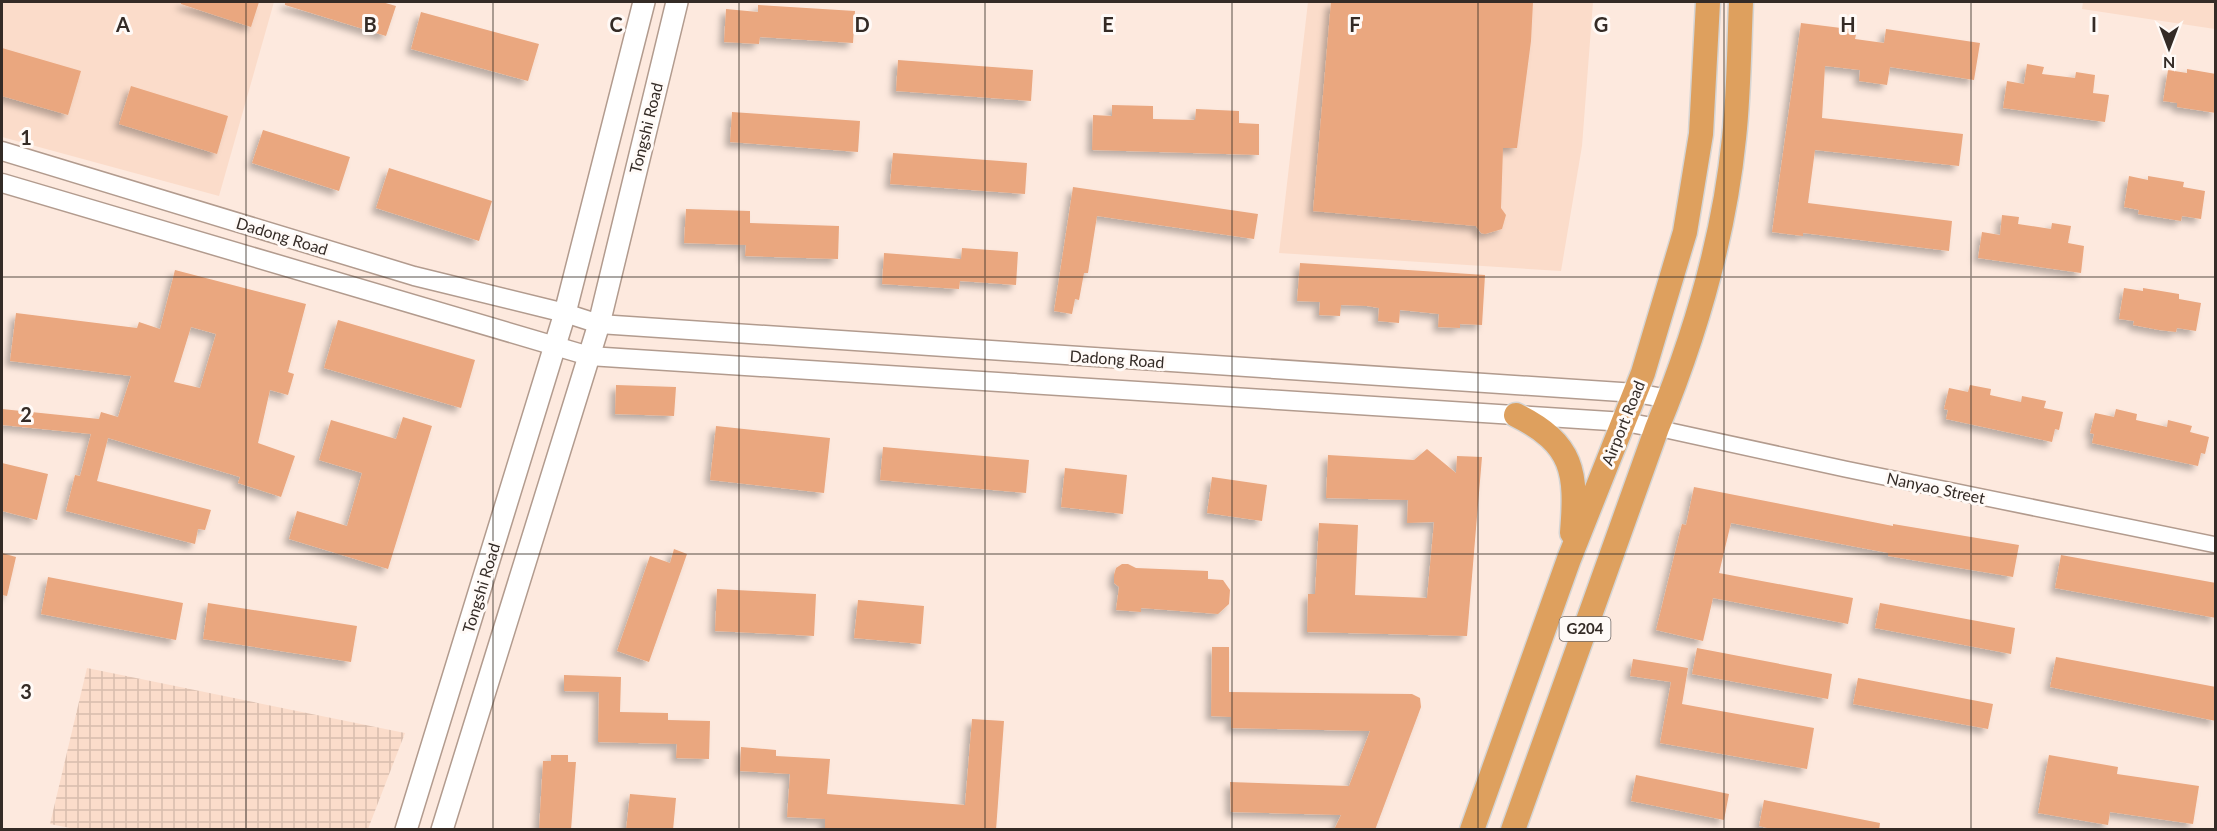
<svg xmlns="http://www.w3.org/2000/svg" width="2217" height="831" font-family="Lato,sans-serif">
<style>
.built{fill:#fbdcca}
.industrial{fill:url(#industrial-grid)}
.building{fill:#eaa77f;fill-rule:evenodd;filter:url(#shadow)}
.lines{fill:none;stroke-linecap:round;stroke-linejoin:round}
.minor-casing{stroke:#b29b8e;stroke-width:18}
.tertiary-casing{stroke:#b29b8e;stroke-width:21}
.secondary-casing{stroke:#b29b8e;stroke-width:24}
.trunk-casing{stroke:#d6d5d4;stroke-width:27}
.minor{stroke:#fff;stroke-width:15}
.tertiary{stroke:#fff;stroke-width:18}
.secondary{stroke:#fff;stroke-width:21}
.trunk{stroke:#dea05e;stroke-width:24}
.grid{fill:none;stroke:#342b26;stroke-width:1.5;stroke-opacity:0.55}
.labels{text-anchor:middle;stroke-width:6;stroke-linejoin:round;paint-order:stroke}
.shield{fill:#fffaf7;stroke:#716965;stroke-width:1.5}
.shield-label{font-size:15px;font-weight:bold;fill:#342b26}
.street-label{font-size:16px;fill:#342b26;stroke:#fffaf7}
.grid-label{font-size:20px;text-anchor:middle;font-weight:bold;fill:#342b26;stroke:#fffaf7;stroke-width:6;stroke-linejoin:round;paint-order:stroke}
</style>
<defs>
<pattern id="industrial-grid" width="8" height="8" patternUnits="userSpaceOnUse" patternTransform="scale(1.5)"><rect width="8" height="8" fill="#fbdcca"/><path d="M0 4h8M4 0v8" fill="none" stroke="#d8bdad"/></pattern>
<filter id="shadow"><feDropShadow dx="-5" dy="5" stdDeviation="3" flood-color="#0004"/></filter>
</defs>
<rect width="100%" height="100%" fill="#fde9de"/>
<path class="built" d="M2,2H274L219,196L2,137Z
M1308,2H1593L1582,146L1561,271L1279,253Z
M2083,2H2215V29L2082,9Z"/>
<path class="industrial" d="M87,668L405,733L368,829L80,830L50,824Z"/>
<path class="building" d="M181,2H259L251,27L181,4Z
M285,2H382L396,6L386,36L285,5Z
M1331,2H1533L1531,41L1517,148H1503L1501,208L1506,215L1502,229L1485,234L1481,233L1476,226L1313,211Z
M758,5L855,11L853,43L760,37L759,44L724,42L726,9L758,12Z
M421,12L539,44L528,81L411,49Z
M1801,23L1857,30L1855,39L1884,43L1886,29L1980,43L1974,80L1890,67L1887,85L1859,81L1860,70L1825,66L1822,118L1963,134L1959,166L1815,150L1808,203L1952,221L1949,251L1803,233V236L1772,232Z
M2,48L81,71L68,115L2,96Z
M898,60L1033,70L1031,101L896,91Z
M2027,64L2044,67L2042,74L2075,78L2076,72L2095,75L2093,93L2109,95L2105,122L2003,108L2007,81L2024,84Z
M2187,69L2216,74V113L2177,107V103L2163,101L2168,70L2187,73Z
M131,86L228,116L217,154L119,124Z
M1112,105L1153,106V119L1195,120L1196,109L1239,111V123L1259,124V155L1092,150L1093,115L1112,116Z
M732,112L860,121L858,152L730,142Z
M263,130L350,157L339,191L252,163Z
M893,153L1027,163L1025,194L890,184Z
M389,168L492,201L479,241L376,208Z
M2129,176L2148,180V176L2184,182L2183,187L2205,191L2201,219L2182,216L2181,221L2163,218L2138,214L2139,210L2124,207Z
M1073,187L1258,214L1254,239L1097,216L1088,273H1084L1079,300L1075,299L1072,314L1054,311Z
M686,209L750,211V223L839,226L838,259L745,256L746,245L684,243Z
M2002,215L2019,217L2018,224L2051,229L2052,223L2071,226L2068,243L2084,246L2081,273L1978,258L1982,232L2000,235Z
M962,248L1018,252L1016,285L960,281L959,289L882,284L884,253L961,259Z
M1300,263L1485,275L1482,325L1460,324V328L1438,327L1439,314L1400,310L1399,323L1378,321L1379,308L1367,306L1341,305L1340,316L1319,315L1320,302L1297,301Z
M175,270L306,304L288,372L294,374L288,395L270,390L258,443L295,456L281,497L238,483L240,477L108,438L97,481L211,510L205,530L198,529L195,544L66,511L75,475L80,476L91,434L2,425V409L99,419L101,412L118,417L131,376L10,361L16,313L137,328L139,322L160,329ZM191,327L216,334L200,388L174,382Z
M2124,288L2143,291V288L2179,294V299L2201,303L2196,331L2177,328L2176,332L2159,330L2133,325L2134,321L2119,319Z
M338,320L475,360L461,408L324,368Z
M616,385L676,387L674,416L615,414Z
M1970,385L1991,389L1990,395L2021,402L2022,396L2046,401L2044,408L2063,412L2059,430L2055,429L2052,442L1946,419L1948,410L1944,409L1949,388L1968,392Z
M2116,409L2137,414L2136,420L2167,427L2168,420L2192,426L2190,432L2209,437L2205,454L2201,453L2198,466L2092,443L2094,434L2090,433L2095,413L2114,417Z
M403,417L432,426L388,569L289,539L297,511L347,526L362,473L319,460L331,420L396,439Z
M716,426L830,438L824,493L710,480Z
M883,447L1029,460L1026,493L880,480Z
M1427,449L1456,473L1457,456L1482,457L1467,636L1307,632L1308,594H1315L1319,523L1358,525L1355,595L1427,598L1434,522L1407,523L1408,500L1326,498L1328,455L1414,460Z
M2,463L48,474L37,520L2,511Z
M1065,468L1127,475L1123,514L1061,507Z
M1212,477L1267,485L1262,521L1207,513Z
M1694,487L1893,526V524L2019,545L2013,577L1888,556V553L1731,523L1719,573L1853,598L1848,624L1713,598L1703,641L1656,630L1682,524L1686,525Z
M674,549L687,554L649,662L617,651L650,556L670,563Z
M2,553L16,557L7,596L2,595Z
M2061,555L2216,583V618L2055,588Z
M1122,564H1128L1136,568L1208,571V579L1223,580L1230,590L1229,604L1218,614L1141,608V612L1116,610L1119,587L1114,583V575L1116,568Z
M48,577L183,603L176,640L41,614Z
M717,589L816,594L814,636L715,631Z
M858,600L924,606L921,644L854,638Z
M208,603L357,626L351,662L203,639Z
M1880,603L2015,628L2011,654L1875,628Z
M1212,647H1229V692L1412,694L1420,698L1421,707L1375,830H1334L1341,815L1231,812L1230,782L1349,786L1370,731L1231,728V717L1211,716Z
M1697,648L1832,674L1828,699L1692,674Z
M2056,657L2216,687V721L2050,687Z
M1633,659L1688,668L1682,704L1814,728L1807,769L1660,743L1671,682L1630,676Z
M564,675L621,677L620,712L668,713V720L710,721L709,759L676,758L677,744L598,742L599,692L564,691Z
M1858,678L1993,704L1988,729L1853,704Z
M972,719L1004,721L996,830H825V819L787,817L790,774L740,771L741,747L776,750V756L830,759L827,794L965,805Z
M551,755H568V762H576L571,830H539L543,761H551Z
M2049,755L2118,767L2117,774L2199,786L2193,824L2110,812L2108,825L2038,813Z
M1636,775L1729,794L1724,820L1631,801Z
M630,794L676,798L673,830H626Z
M1764,800L1880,823L1879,830H1775L1759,826Z"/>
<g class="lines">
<g class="minor-casing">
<path id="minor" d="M1657,428L1845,469L2216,545"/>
</g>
<g class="tertiary-casing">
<path id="tertiary" d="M2,151L414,276L565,313L599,324L1636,393L1669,399
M2,183L589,356L1625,422L1657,428"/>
</g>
<g class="secondary-casing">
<path id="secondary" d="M406,830L565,313L644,2
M442,830L599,324L677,2"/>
</g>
<g class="trunk-casing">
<path id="trunk" d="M1516,415C1574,444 1577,472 1572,533
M1472,830L1569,559L1643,373L1685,232L1701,134L1708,2
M1513,830L1657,428C1695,336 1724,238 1734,138C1739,93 1739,47 1741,2"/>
</g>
<use href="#minor" class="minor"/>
<use href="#tertiary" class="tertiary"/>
<use href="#secondary" class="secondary"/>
<use href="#trunk" class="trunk"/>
</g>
<path class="grid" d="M246,2V830M493,2V830M739,2V830M985,2V830M1232,2V830M1478,2V830M1724,2V830M1971,2V830M2,277H2216M2,554H2216"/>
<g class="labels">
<rect class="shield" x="1559.5" y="617" width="51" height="24" rx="4.5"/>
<g class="shield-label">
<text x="1585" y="634">G204</text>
</g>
<g class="street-label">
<text transform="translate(646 128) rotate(-76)" y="6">Tongshi Road</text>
<text transform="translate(282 236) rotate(17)" y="6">Dadong Road</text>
<text transform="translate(1117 359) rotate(4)" y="6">Dadong Road</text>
<text transform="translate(1623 423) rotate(-68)" y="6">Airport Road</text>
<text transform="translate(1936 488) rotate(12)" y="6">Nanyao Street</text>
<text transform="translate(481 588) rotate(-73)" y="6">Tongshi Road</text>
</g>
</g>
<g class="grid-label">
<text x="123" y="32">A</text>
<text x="370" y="32">B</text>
<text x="616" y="32">C</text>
<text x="862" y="32">D</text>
<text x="1108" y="32">E</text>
<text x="1355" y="32">F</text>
<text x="1601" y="32">G</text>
<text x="1848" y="32">H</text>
<text x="2094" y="32">I</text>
<text x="26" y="145">1</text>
<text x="26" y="422">2</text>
<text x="26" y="699">3</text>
</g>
<rect width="2217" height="831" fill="none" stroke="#342b26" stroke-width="6"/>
<g transform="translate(2169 48) rotate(180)" stroke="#fffaf7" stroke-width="4.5" paint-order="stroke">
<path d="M0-4.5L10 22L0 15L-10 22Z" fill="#342b26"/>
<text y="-9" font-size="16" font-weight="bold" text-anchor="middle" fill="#342b26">N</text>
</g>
</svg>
